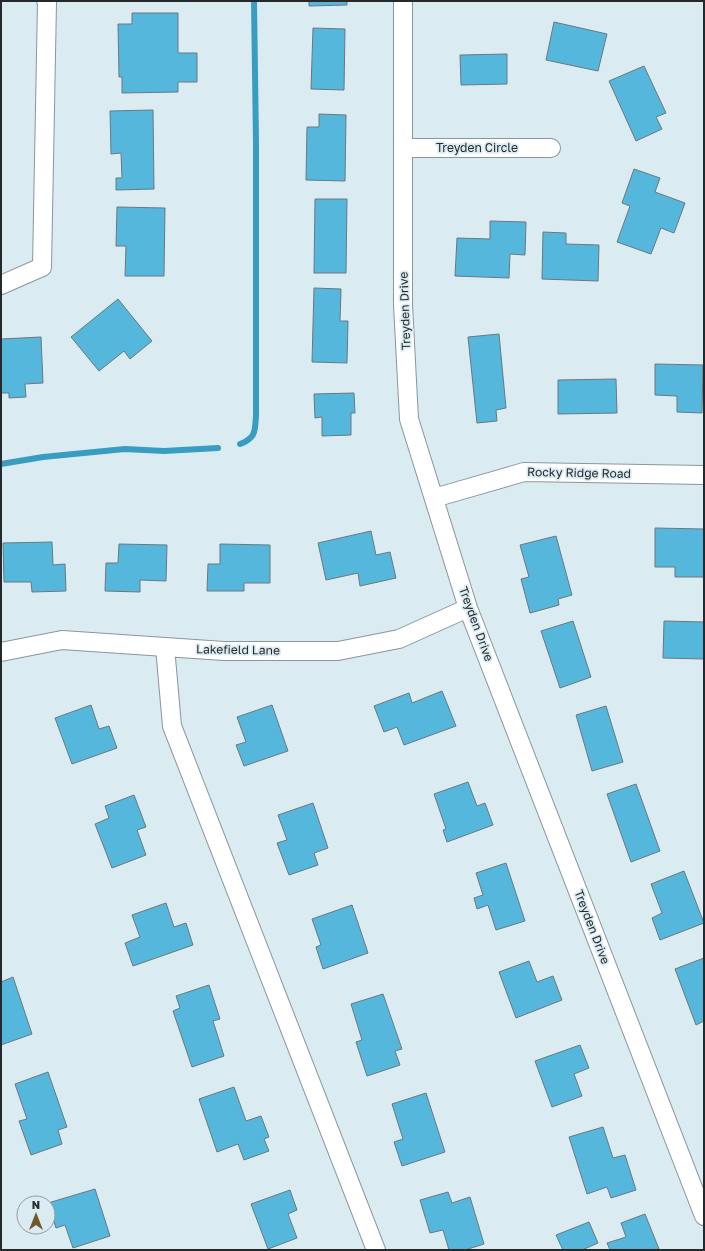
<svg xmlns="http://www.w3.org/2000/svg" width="705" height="1251" font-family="'Golos Text',sans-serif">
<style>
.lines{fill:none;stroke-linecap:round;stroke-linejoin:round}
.stream{stroke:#399dc1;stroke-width:6}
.building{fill:#56b7dc;stroke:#6a787e}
.minor-casing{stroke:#88979d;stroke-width:20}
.minor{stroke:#fff;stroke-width:18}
.labels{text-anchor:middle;stroke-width:3.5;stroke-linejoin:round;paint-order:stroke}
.street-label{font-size:12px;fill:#24292c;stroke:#dbebf2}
</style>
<rect width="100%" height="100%" fill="#dbebf2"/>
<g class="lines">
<path class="stream" d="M240,444C256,438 255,431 256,415V144L254,1
M1,464L43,457L125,449L164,451L218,448"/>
</g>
<path class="building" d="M309,1H347V5L309,6Z
M132,13H178V53H197V82H178V92L122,93V77H119L118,24H132Z
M554,22L607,34L598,71L546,60Z
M313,28L345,29L344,90L311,89Z
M507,54V84L461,85L460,55Z
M644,66L666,113L656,117L662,129L636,141L609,81Z
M153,110L154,189L116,190V178H122L121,153L111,154L110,111Z
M319,114L346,115L345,181L306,180L307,127H319Z
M634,169L660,178L655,192L685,203L674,233L661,228L651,254L617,242L630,206L622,203Z
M315,199H347L346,273H314Z
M117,207L165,208L164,276H125L126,246H116Z
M490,221L526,222L525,255L510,254L509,278L455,276L457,238L490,239Z
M543,232L566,233V244L599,245L598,281L542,279Z
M314,288L341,289L340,321H348L347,363L312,362Z
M118,299L152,341L130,359L124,351L99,371L71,337Z
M499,334L506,408L496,410L497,421L477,423L468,337Z
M41,337L43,383L25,384L26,397L9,398V393H1V339Z
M655,364L703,365L702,413L677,412V396L655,395Z
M616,379L617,413L558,414V380Z
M354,393L355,413H351V435L322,436V417L315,418L314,394Z
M655,528L704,529V577H675V567H655Z
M371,531L376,555L390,552L396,578L360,586L358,573L326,580L318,543Z
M556,536L572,595L558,599L559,605L530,613L521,579L529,577L520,545Z
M52,542L53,565L65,564L66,591L32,592L31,582H4L3,543Z
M119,544L167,545L166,581L140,580V592L105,591L106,563H118Z
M220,544L270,545V583H244V591H207L208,564H220Z
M573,621L591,677L560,688L541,631Z
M664,621L704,622V659L663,658Z
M442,691L456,726L404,745L397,727L384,732L374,706L409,693L412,703Z
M91,705L99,729L109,726L117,748L72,764L55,718Z
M272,705L288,751L244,766L236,745L246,742L237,717Z
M606,706L623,762L592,771L576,715Z
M468,782L477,806L485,803L493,825L447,842L443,830L446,829L434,794Z
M636,784L660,851L631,862L607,794Z
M134,795L146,827L137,830L146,855L112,868L95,824L109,818L105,806Z
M313,803L328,848L314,853L318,865L289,875L277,843L287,840L278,815Z
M506,863L525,921L496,930L488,905L477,909L474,898L483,895L476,873Z
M684,871L704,923L660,940L652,918L662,913L651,884Z
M166,903L174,927L186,923L193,945L133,966L125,943L140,937L132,915Z
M352,905L368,953L323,969L316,947L321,945L312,919Z
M704,958V1021L696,1025L675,969Z
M529,961L537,982L553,976L562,1000L516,1018L499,972Z
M13,977L32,1034L1,1045V982Z
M209,985L220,1019L213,1021L224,1056L192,1067L173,1011L180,1008L176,996Z
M383,994L402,1049L395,1051L400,1065L367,1076L356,1042L362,1040L351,1004Z
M580,1045L589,1068L574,1074L582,1096L552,1107L535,1061Z
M48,1072L67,1127L58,1130L62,1144L31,1155L19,1121L27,1119L15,1084Z
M234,1087L246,1121L261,1116L269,1137L264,1139L269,1151L244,1160L238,1144L217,1152L199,1099Z
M426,1093L445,1152L402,1166L394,1142L403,1139L392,1104Z
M603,1127L613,1158L625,1155L636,1190L611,1198L607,1187L587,1194L569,1137Z
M95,1189L110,1236L73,1248L65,1225L56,1228L48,1203Z
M290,1190L297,1210L288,1214L297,1238L268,1249L251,1204Z
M448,1192L452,1203L470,1197L484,1244L465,1250H449L443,1230L430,1233L420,1200Z
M645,1214L659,1249L655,1250H610L607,1243L626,1237L621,1223Z
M589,1222L598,1243L582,1250H563L556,1235Z"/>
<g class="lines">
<g class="minor-casing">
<path id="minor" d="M403,1V305L409,419L468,608L704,1216
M403,148H551
M1,285L42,267L47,2L46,1
M434,498L524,472L704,475
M165,647L172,726L376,1250
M1,652L62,640L224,651H338L399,639L468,608"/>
</g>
<use href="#minor" class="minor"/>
</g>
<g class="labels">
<g class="street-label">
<text x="477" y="152">Treyden Circle</text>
<text transform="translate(405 311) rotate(-92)" y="4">Treyden Drive</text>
<text transform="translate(579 473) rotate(1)" y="4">Rocky Ridge Road</text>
<text transform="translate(476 624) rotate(70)" y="4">Treyden Drive</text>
<text transform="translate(238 650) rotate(1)" y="4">Lakefield Lane</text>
<text transform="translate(592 927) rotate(69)" y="4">Treyden Drive</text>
</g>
</g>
<rect width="705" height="1251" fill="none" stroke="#24292c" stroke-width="4"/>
<g transform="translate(36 1215)"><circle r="19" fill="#dbebf2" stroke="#929da3"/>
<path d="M0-3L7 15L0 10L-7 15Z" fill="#73562a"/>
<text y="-6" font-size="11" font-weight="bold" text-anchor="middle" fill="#24292c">N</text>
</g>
</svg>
